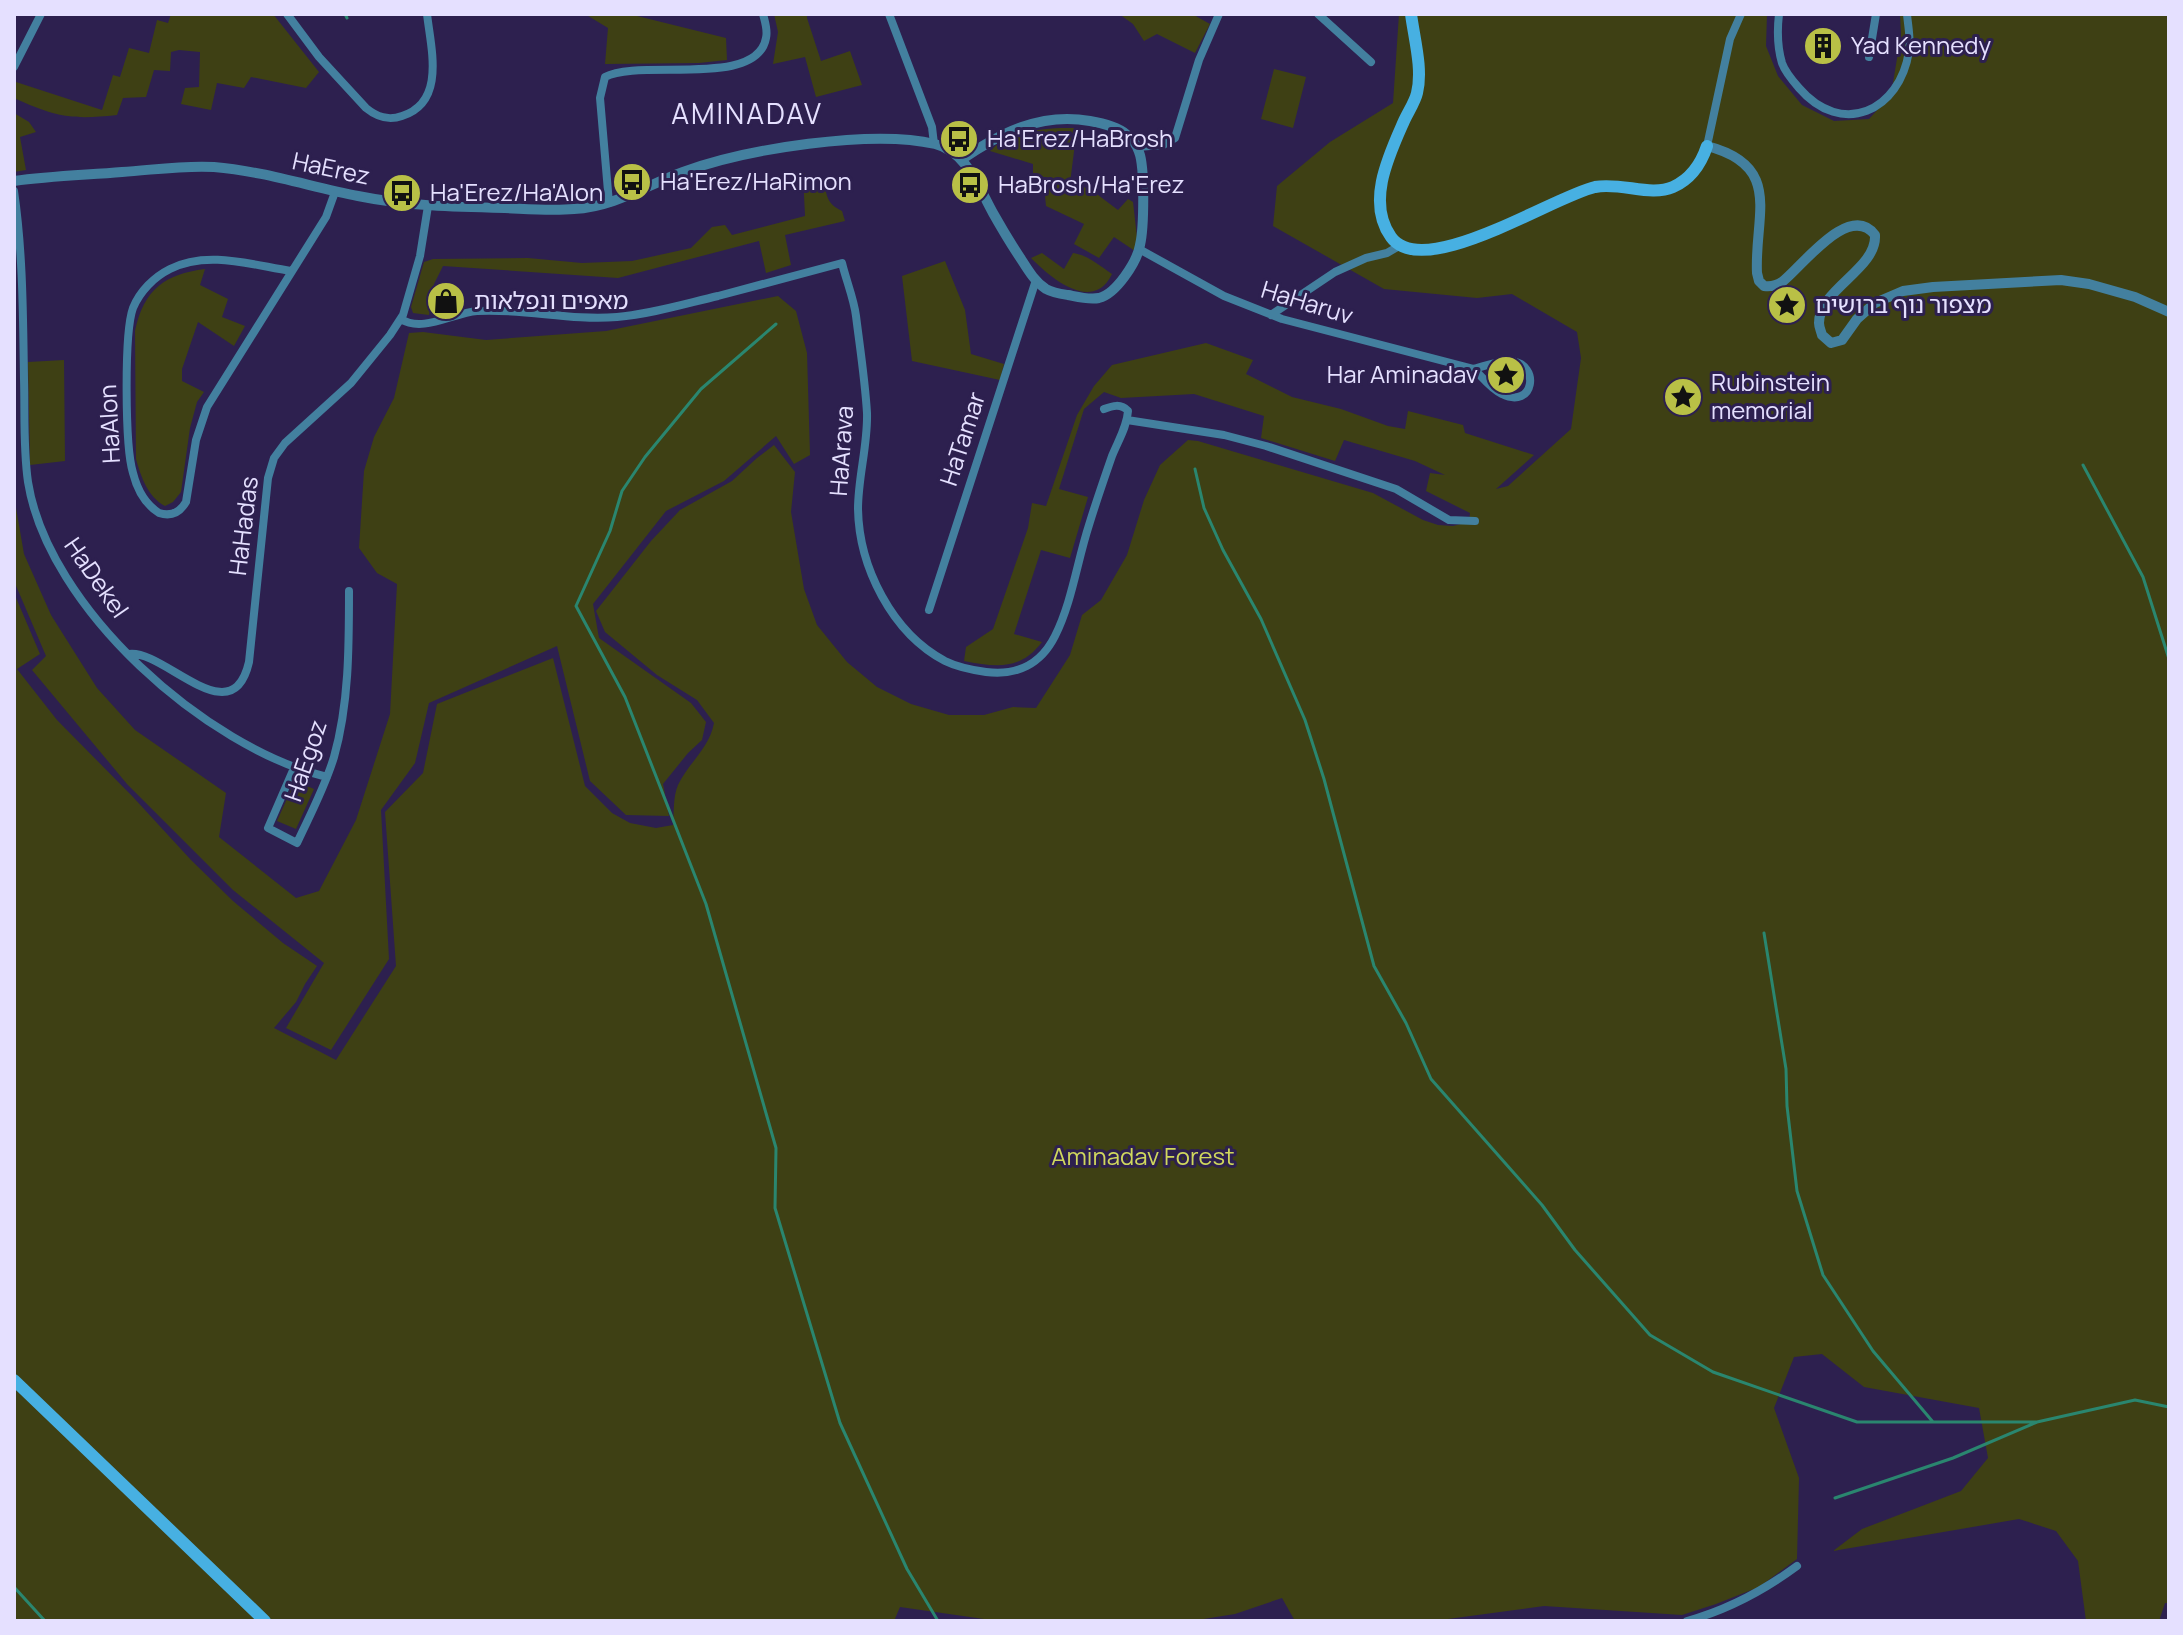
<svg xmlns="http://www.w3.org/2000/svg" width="2183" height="1635" font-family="Manrope,'Noto Sans Hebrew',sans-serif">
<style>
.green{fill:#3e4014}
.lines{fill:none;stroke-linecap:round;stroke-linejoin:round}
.stream{stroke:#2a866f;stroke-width:3}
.minor{stroke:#43809f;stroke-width:8}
.tertiary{stroke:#43809f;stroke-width:10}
.secondary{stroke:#47b0e2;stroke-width:12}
.labels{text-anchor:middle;stroke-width:6;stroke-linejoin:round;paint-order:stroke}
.poi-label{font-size:24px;fill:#e5e0ff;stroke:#2d204f;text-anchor:start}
.street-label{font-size:24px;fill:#e5e0ff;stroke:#2d204f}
.park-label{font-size:24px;fill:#d0d85d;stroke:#2d204f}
.quarter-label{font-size:28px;letter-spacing:2px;fill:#e5e0ff;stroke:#2d204f}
</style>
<rect width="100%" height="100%" fill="#2d204f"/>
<path class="green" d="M171,14H273L319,72L306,88L251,77L244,88L217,83L211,110L181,104L185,88L199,87L200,52L179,50L171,52L170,71L154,70L146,97L123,98L117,115C71,120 56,117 14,98L16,82L102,110L113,75L120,77L129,48L149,53L157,20L168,23Z
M585,14H629L726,38L727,60L699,63L605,64L608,28Z
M774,14H807V18L821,61L850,51L862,85L816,97L805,57L773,64L778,32Z
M1119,14H1192L1210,24L1195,53L1157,34L1144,41L1133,24Z
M1399,14H1767L1766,46L1778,76L1802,105L1834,121L1869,119L1891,95L1901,34L1900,14H2169V1603H2165L2159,1621H2086L2078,1561L2056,1531L2019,1519L1833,1551L1862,1529L1961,1491L1988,1458L1979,1408L1864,1387L1822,1354L1794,1357L1774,1408L1799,1478L1797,1559L1759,1587L1716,1604L1682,1615L1544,1606L1433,1621H1295L1282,1598L1235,1614L1191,1621H998L900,1607L894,1621H14V593L40,654L17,669L57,720L133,797L191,860L233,901L283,943L317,966L305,984L296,1002L274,1028L336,1060L396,966L385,812L423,773L437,704L553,658L585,786L612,813L630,823L656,828L673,825C674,813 673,796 678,785C689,762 709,749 714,723L697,700L657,675L605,632L596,611L651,541L680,510L732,481L757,458L774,445L795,472L791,512L804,589L817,625L847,662L877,687L911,704L949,715H984L1013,707L1036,708L1070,655L1082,615L1101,600L1127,555L1144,500L1160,465L1188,440L1198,441L1373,493L1423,520L1438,525L1453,526L1469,522L1470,513L1426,491L1430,473L1445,475L1415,461L1344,440L1335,461L1261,438L1264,416L1194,394L1121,398L1104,392L1084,409L1059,489L1088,497L1070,558L1041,550L1014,634L1042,642C1020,671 996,667 964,661L966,647L993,629L1028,528L1032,503L1046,506L1077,415L1094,386L1112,365L1206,343L1253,360L1246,374L1292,397L1341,409L1388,426L1405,429L1408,411L1463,425L1465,433L1534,455L1496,489L1508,486L1571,429L1581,358L1577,332L1512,294L1477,298L1384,289L1273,226L1277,186L1330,142L1393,103Z
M1274,69L1306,77L1293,128L1261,119Z
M14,113L29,122L36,132L20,137L26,170L14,172Z
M1061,128H1077L1070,183L1090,189L1118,210L1128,199L1133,202L1138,246L1135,251L1114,237L1099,258L1074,244L1084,224L1046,206L1043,176H1033V164L990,151C1008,133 1036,129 1061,128Z
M803,173L823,181C828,197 826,203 842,211L845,221L785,235L791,265L766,273L759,241L618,278L443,266L434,284L429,315L413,313L411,307L424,262L433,259L528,258L582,263L632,261L691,248L712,227L725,225L732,235L805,216Z
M1042,253L1064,269L1073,253C1088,255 1100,266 1112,274C1109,280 1105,286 1099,289C1077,301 1046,273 1031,258Z
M945,261L965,310L971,354L1004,364L1000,380L912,361L902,276Z
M205,269L200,285L228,299L222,317L245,326L234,346L198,322L182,369V381L204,392L197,402L190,428L181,492L173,502L165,506C148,497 141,477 136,459L135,331C144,289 165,274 205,269Z
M778,296L796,311L807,353L810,455L794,464L776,436L724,481L666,511L593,604L599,638L691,703L706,722L702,740L688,753L663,784L669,816L626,815L590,781L557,646L429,703L415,763L381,810L389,959L331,1050L286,1028L324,963L233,890L127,784L32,670L46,656L14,581V496L24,554L51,615L97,688L135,730L226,793L219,837L296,898L319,891L356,820L390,714L397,584L377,573L359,548L364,471L374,437L394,398L409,333L423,332L486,340L606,331Z
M64,360L65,461L30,465L28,362Z
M295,781L314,789L296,829L277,821Z"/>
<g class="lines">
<path class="stream" d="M345,14L347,18
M776,324L701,389L645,457L622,491L610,531L576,606L625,697L706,904L776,1148L775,1208L840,1423L907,1569L938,1621
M2083,465L2143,577L2169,659
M1195,469L1204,508L1223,550L1261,619L1305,720L1324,779L1374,966L1406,1023L1431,1079L1542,1205L1575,1250L1650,1335L1713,1372L1857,1422H2037
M1764,933L1786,1069L1787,1106L1797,1191L1823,1275L1873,1351L1933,1422
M1835,1498L1953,1458L2037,1422L2135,1400L2169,1407
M14,1587L45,1621"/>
<path class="minor" d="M287,14L319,57L366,108C377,117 388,121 402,116C446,102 431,49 427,14
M889,14L932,127L934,144
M1318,14L1371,62
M1779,14C1777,31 1777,46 1782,63C1785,72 1792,80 1799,88C1842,138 1900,111 1909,51C1911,39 1908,26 1907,14
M1869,57L1876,14
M14,67L41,14
M1707,146L1730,39L1741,14
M1137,147L1163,145L1175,138L1199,60L1219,14
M14,191C23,253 23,315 24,379C25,413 23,448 28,482C48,608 206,748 327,777
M609,203L600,98L605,77C639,58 757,89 766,38C768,30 765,22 763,14
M1139,249L1224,296L1282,319L1474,369C1485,366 1499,360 1511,361C1541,364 1534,410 1502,394C1491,389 1482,377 1474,369
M291,271C252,265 207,250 170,269C154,277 140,291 133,308C124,333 125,447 133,473C137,489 145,504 159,513C171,517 180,512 186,502L196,440L207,407L326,217L335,192
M1271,315L1335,272L1366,258L1387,253L1399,246
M401,319C422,333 453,313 477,311C524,308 570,321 617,317C651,314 684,304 718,296C759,285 800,274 842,263C846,280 854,299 856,316C860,348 865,380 867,413C868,445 858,477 858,509C859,567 892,633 945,661C957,667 972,670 986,672C1017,676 1041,664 1055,636C1072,602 1077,562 1089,525C1096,502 1104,479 1112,456C1118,441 1127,427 1128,411C1121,403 1112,406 1104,409
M1127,420L1224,435L1266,446L1396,489L1449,520L1475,521
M929,610L1036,280
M129,654C164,649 232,736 249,662L268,478L274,458L285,443L351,383L390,335L403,315L420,256L428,206
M294,768L268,828L297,843C310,815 325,787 334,757C349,704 349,647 349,591
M1687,1621C1727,1610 1763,1591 1797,1566"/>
<path class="tertiary" d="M1707,146C1784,166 1754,216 1757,273L1759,281L1764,286C1771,287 1776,286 1782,282C1801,268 1849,201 1875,235C1877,269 1819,289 1819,323C1819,327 1821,331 1822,335L1831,343L1842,340L1857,319L1875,303L1903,291L1933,287L2061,280L2089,284L2135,297L2169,312
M14,181C50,176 86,175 122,172C153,170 184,165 214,167C263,171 311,187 358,196C407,206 455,207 505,208C528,209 551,211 574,209C614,207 647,185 683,172C745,149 872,129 935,144C967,152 979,188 993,213C1002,229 1011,244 1021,259C1028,270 1035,282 1046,289C1053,293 1061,294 1068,295C1078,297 1089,300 1099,298C1116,294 1137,262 1140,245C1144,228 1145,167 1139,152C1137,145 1132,139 1126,134C1116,126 1102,123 1090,121C1041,112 1000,133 961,160"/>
<path class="secondary" d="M1411,14C1414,38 1423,69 1417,93C1415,102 1408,112 1404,121C1389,155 1366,202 1391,237C1423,282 1554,196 1595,187C1622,182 1650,197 1673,187C1691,179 1701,164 1707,146
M14,1380L265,1621"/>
</g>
<defs>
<g id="building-disc" transform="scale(2)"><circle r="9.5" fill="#b9c046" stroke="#2d204f"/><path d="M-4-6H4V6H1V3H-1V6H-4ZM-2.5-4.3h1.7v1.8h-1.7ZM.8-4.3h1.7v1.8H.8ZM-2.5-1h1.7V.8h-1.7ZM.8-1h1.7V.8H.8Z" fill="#111"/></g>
<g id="bus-disc" transform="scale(2)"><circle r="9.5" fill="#b9c046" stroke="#2d204f"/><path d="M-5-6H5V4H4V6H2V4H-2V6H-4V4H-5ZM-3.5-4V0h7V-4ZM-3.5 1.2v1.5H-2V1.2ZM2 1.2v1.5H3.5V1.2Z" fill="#111"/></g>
<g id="shop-disc" transform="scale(2)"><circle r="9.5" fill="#b9c046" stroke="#2d204f"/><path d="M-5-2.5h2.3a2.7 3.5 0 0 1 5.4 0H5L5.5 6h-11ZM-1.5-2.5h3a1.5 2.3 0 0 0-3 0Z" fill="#111"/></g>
<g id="sight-disc" transform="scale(2)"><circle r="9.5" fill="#b9c046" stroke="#2d204f"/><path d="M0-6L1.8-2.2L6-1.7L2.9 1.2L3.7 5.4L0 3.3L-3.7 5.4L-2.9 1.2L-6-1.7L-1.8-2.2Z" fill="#111"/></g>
</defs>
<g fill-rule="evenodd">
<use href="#building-disc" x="1823" y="46"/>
<use href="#bus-disc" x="959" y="139"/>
<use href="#bus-disc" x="632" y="182"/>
<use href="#bus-disc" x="970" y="185"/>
<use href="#bus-disc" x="402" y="193"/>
<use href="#shop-disc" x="446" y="301"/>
<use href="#sight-disc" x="1787" y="305"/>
<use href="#sight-disc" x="1506" y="375"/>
<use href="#sight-disc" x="1683" y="397"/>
</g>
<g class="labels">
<g class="poi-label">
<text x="1851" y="54">Yad Kennedy</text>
<text x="987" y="147">Ha'Erez/HaBrosh</text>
<text x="660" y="190">Ha'Erez/HaRimon</text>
<text x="998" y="193">HaBrosh/Ha'Erez</text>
<text x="430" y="201">Ha'Erez/Ha'Alon</text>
<text x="474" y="309">מאפים ונפלאות</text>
<text x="1815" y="313">מצפור נוף ברושים</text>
<text x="1478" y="383" text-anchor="end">Har Aminadav</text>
<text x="1711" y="391">Rubinstein<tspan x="1711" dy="28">memorial</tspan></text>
</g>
<g class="street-label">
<text transform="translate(331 169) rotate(12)" y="8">HaErez</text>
<text transform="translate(1307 303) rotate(17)" y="8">HaHaruv</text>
<text transform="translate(110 424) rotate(-93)" y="8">HaAlon</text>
<text transform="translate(963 439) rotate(-72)" y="8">HaTamar</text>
<text transform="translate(842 451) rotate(-86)" y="8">HaArava</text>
<text transform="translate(244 526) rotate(-83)" y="8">HaHadas</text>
<text transform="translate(96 578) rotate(55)" y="8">HaDekel</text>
<text transform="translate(306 761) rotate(-71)" y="8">HaEgoz</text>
</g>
<g class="park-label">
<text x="1143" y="1165">Aminadav Forest</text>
</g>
<g class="quarter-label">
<text x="747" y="124">AMINADAV</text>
</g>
</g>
<rect width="2183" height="1635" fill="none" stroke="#e5e0ff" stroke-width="32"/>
</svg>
